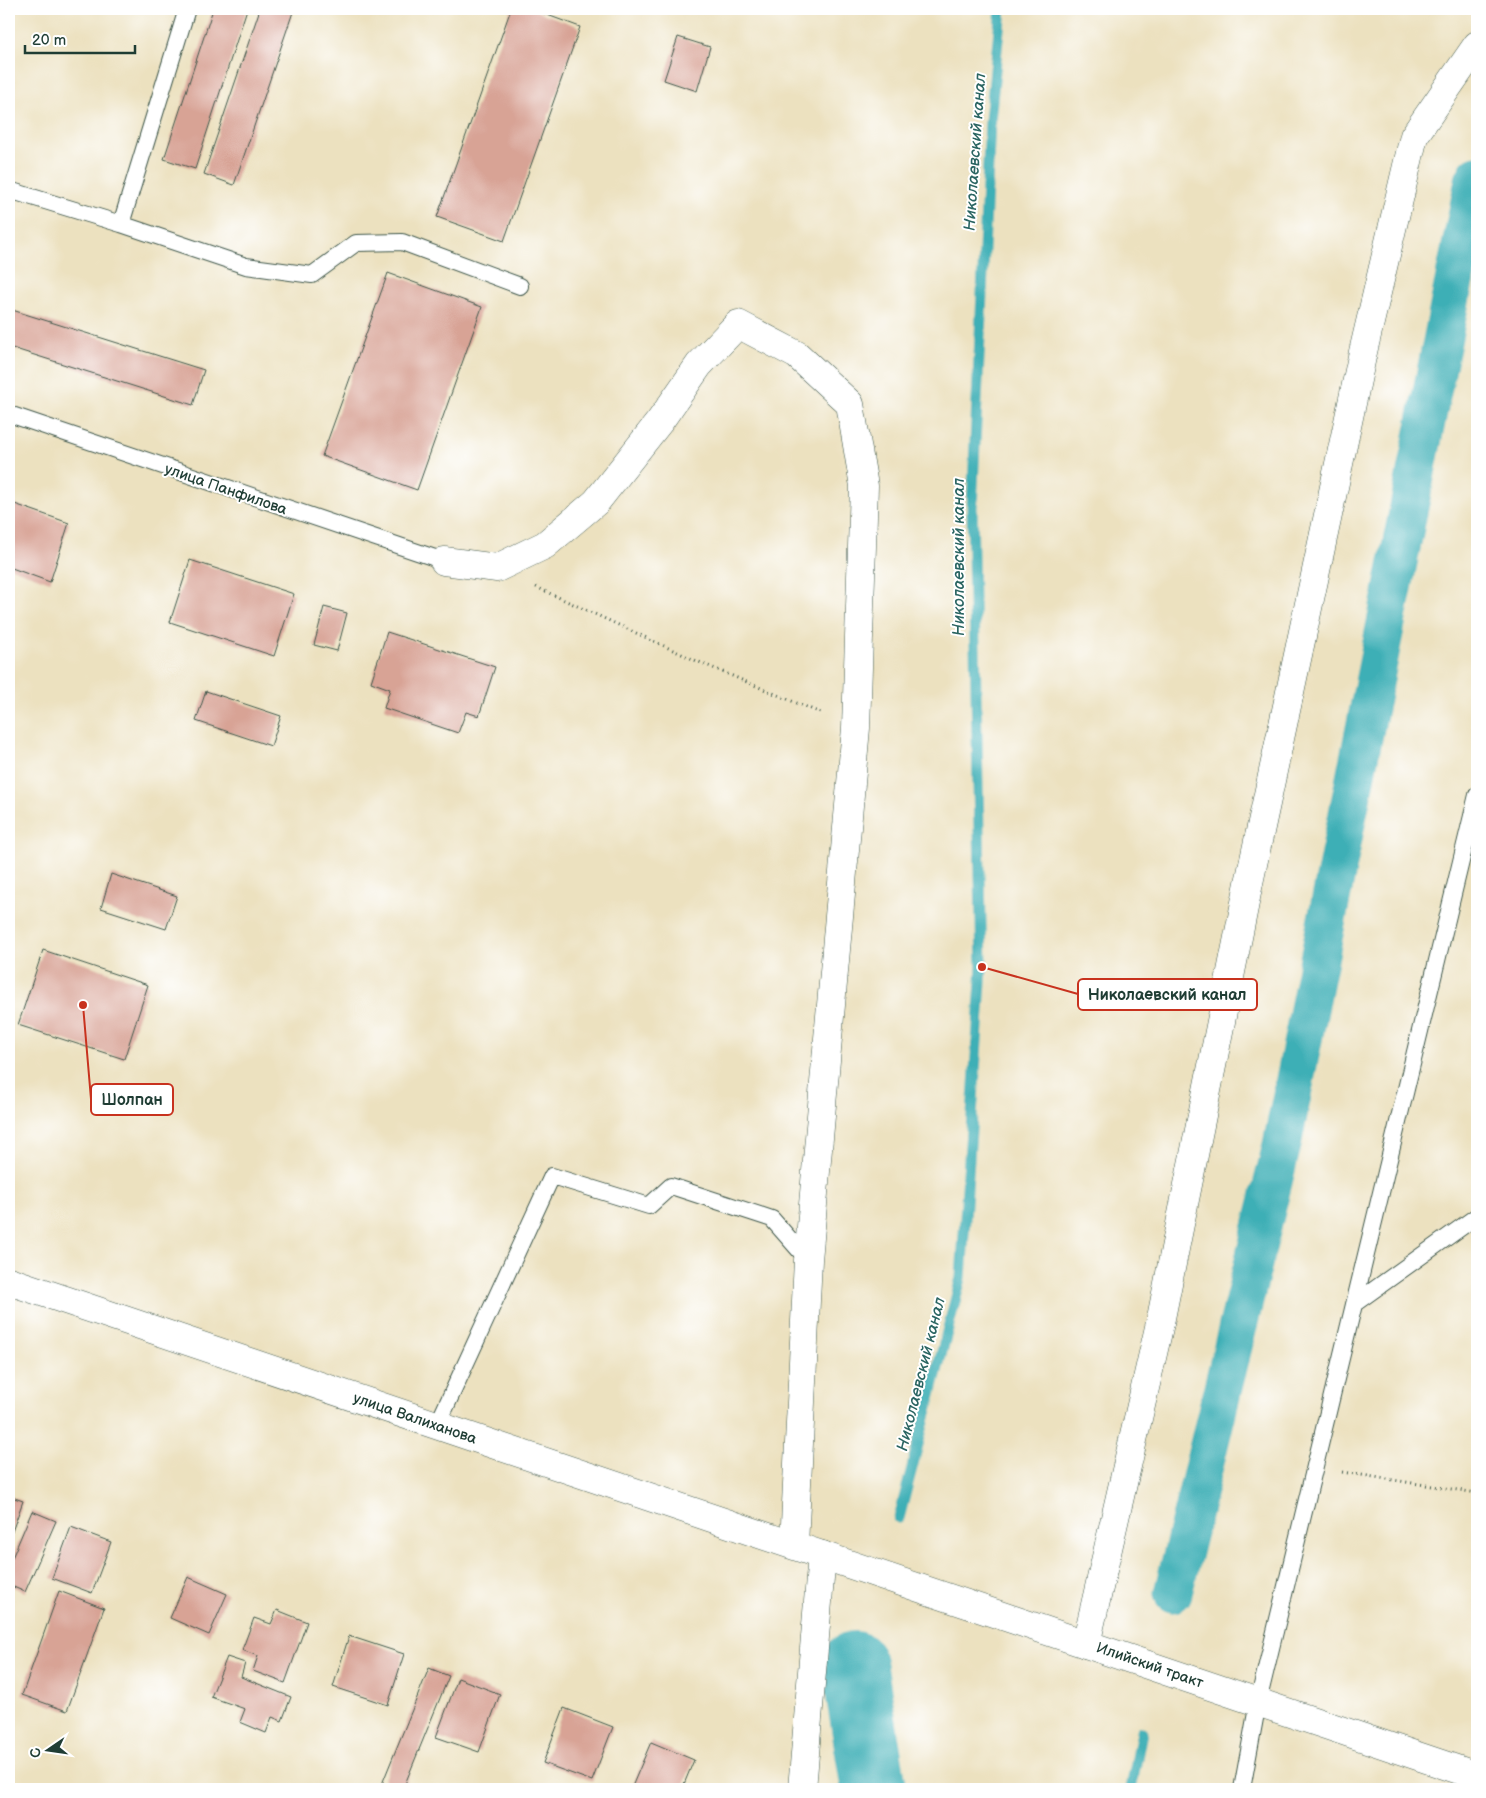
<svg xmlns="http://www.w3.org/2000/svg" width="1486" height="1798" font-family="'Balsamiq Sans',sans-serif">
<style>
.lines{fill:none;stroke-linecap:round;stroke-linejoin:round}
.stream{stroke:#3eafb6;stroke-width:11}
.canal{stroke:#3eafb6;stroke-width:39}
.river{stroke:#3eafb6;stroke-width:66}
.building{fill:#d8a395}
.service-casing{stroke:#3e5649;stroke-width:18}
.minor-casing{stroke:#3e5649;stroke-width:29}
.secondary-casing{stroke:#3e5649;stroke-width:29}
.path{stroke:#3e5649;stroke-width:3;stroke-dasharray:1 4;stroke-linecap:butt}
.service{stroke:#fff;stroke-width:16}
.minor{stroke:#fff;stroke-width:28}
.secondary{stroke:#fff;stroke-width:28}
.labels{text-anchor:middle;stroke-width:4;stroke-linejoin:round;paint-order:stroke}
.street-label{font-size:15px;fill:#1f3d34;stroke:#fff}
.water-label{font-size:16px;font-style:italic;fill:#2a6562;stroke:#fff}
.leader{fill:none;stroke:#c8321e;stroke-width:2}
.callout-dot{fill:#c8321e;stroke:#fff;stroke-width:2}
.callout{fill:#fff;stroke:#c8321e;stroke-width:2}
.callout-label{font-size:16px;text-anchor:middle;font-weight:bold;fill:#1f3d34}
</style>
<rect width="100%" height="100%" fill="#fff"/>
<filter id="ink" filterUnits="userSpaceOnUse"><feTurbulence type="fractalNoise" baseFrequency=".02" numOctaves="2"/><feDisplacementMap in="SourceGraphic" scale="10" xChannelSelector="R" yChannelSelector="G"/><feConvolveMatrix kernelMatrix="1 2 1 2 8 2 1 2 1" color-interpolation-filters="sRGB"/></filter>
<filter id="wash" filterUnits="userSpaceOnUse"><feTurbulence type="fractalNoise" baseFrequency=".0096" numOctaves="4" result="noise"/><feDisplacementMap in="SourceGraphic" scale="20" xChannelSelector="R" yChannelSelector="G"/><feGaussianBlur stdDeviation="1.12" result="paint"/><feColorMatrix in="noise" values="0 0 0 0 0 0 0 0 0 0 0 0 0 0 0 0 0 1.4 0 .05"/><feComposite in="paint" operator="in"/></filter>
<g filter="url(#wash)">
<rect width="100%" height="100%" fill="#ece1bf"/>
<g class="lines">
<path class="stream" d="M899,1518L961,1278L982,967L972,508L990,121L1001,9
M1131,1789L1142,1732"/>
<path class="canal" d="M1173,1593L1282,1145L1474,181L1477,175"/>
<path class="river" d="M854,1664L874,1789"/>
</g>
<g id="blocks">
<path class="building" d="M213,9H247L195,169L164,159Z
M260,9H294L234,185L204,174Z
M511,9H531L580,27L504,241L437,217Z
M678,37L710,47L697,91L664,80Z
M388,273L482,307L417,490L322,456Z
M9,309L204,370L193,405L9,347Z
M9,502L69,523L50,582L9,567Z
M190,560L294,594L274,656L170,622Z
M324,607L347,613L337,651L314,645Z
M387,632L495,667L479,716L466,712L458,733L384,708L390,689L371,682Z
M206,691L281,716L271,746L196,721Z
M111,874L177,896L166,929L101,908Z
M43,950L148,985L124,1059L18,1025Z
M9,1496L23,1501L9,1540Z
M32,1511L56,1521L25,1592L9,1585V1565Z
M71,1527L111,1542L92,1593L52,1578Z
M188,1577L227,1594L209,1635L170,1618Z
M59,1591L104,1608L67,1711L22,1695Z
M277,1610L307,1622L285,1683L253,1671L258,1656L242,1650L254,1618L271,1624Z
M349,1636L404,1654L388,1705L333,1687Z
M227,1657L245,1663L241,1677L291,1697L282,1721L272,1717L266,1733L240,1722L245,1709L211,1697Z
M429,1668L449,1676L403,1789H380Z
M458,1678L500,1694L479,1752L436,1737Z
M564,1708L613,1727L592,1781L543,1763Z
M651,1742L694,1760L682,1789H631Z"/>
</g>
</g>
<g filter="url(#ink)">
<use href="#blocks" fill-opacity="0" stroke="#3e5649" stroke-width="1"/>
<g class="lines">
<g class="service-casing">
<path id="service" d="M9,190L121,224L246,266L312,275L356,243L402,242L520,286
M121,224L187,9
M9,414L444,561
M1354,1304L1477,1216
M437,1426L552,1176L649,1206L671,1186L772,1219L808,1260
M1242,1789L1258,1702L1477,795"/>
</g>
<g class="minor-casing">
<path id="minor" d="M444,561L497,568L545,545L596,502L660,421L699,365L738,324L797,355L850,404L864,486L856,728L808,1260L794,1545
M1086,1644L1160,1323L1249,883L1363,352L1414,136L1477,45
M802,1789L822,1555"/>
</g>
<g class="secondary-casing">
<path id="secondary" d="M9,1281L1477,1776"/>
</g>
<path class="path" d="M536,587L699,662L823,714
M1342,1472L1477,1493"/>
<use href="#service" class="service"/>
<use href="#minor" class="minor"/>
<use href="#secondary" class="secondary"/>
</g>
</g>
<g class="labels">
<g class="street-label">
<text transform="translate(226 489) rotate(19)" y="5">улица Панфилова</text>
<text transform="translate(415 1418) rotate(19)" y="5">улица Валиханова</text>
<text transform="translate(1150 1665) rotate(19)" y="5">Илийский тракт</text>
</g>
<g class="water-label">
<text transform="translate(974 152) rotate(-86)" y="6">Николаевский канал</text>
<text transform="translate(958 557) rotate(-90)" y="6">Николаевский канал</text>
<text transform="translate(920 1374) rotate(-76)" y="6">Николаевский канал</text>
</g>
</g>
<path class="leader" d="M982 967L1078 994M83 1005L91 1099"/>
<g class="callout-dot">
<circle cx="982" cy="967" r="5"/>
<circle cx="83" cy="1005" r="5"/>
</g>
<g class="callout">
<rect x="1078" y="979" width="179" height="31" rx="5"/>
<rect x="91" y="1084" width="82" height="31" rx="5"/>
</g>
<g class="callout-label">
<text x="1167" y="1000">Николаевский канал</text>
<text x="132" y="1105">Шолпан</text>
</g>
<rect width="1486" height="1798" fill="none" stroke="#fff" stroke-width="30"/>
<g transform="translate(48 1750) rotate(257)" stroke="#ffffff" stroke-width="4" paint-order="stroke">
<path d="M0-4L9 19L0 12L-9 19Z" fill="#1f3d34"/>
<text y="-8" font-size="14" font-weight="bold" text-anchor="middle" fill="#1f3d34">С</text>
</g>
<path d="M25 45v8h110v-8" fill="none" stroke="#1f3d34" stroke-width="2.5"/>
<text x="32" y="45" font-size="15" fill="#1f3d34" stroke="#ffffff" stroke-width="4" paint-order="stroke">20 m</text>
</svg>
